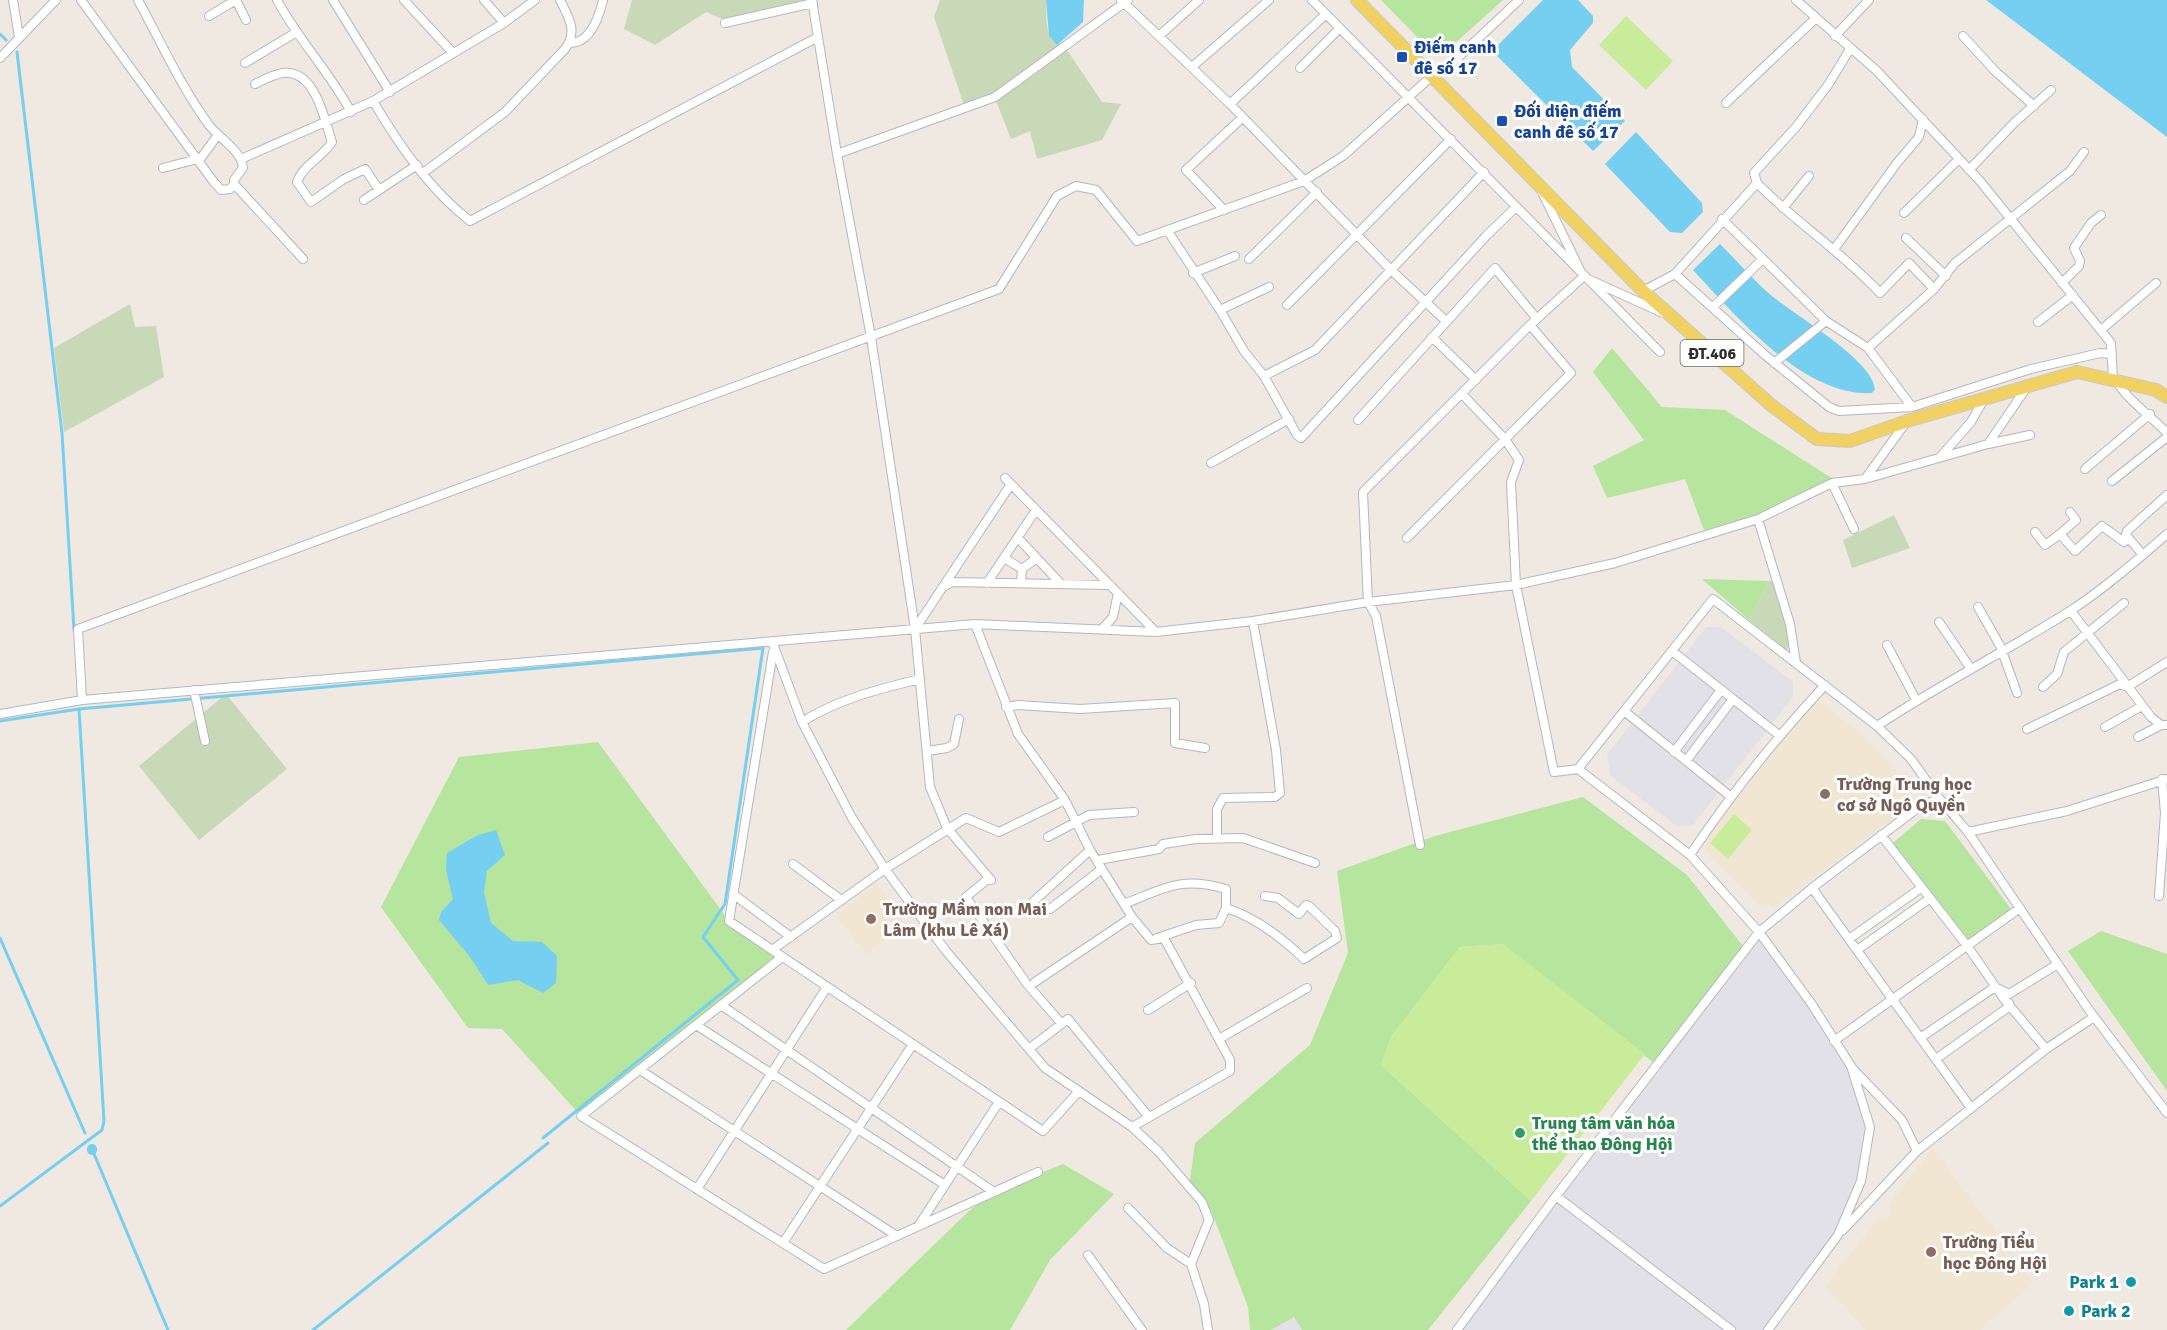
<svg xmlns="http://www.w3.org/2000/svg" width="2167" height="1330" font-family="Signika,sans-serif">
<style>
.industrial{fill:#e3e1e8}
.education{fill:#f0e6d1}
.green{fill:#b6e59e}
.cemetery{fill:#c8d9b8}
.pitch{fill:#c9ec9a}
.water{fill:#75cff0}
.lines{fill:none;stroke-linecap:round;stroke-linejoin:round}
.stream{stroke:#75cff0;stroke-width:3}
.canal{stroke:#75cff0;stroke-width:10}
.minor-casing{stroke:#b4b7c1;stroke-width:10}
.primary-casing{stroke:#c9c9c9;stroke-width:14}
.minor{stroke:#fff;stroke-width:8}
.primary{stroke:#f2d163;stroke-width:12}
.transit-dot{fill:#1a4fb4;stroke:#fff;stroke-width:2}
.education-dot{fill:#8d6e63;stroke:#fff;stroke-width:2}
.leisure-dot{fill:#2e9e5b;stroke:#fff;stroke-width:2}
.culture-dot{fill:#0f9aa8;stroke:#fff;stroke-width:2}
.labels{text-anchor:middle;stroke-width:6;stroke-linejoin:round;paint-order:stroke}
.shield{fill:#fff;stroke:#6d6d6d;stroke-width:1.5}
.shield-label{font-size:16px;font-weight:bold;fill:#2e2e2e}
.transit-label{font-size:18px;font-weight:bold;fill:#164399;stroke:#fff;text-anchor:start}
.education-label{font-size:18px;font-weight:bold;fill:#785e54;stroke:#fff;text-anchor:start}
.leisure-label{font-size:18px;font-weight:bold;fill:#27864d;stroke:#fff;text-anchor:start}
.culture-label{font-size:18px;font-weight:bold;fill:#0d838f;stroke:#fff;text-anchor:end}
</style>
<rect width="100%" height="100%" fill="#efe9e1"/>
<path class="industrial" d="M1706,627H1721L1793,682V697L1693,825L1678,827L1611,776L1607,755Z
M1759,932L1851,1066L1870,1127L1861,1181L1838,1235L1768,1330H1457Z
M1294,1317L1302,1330H1271Z"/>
<path class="education" d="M1820,702L1863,736L1908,783L1910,805L1775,906L1759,904L1705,850V840L1810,705Z
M877,883L906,924L866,954L836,915Z
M1933,1148L2033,1283L1980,1330H1866L1825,1287L1876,1221L1892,1216L1889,1205Z"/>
<path class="green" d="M1381,0H1503L1444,53L1421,41Z
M1612,348L1662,407L1725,410L1833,479L1758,515L1704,530L1685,479L1607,498L1593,466L1644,440L1593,372Z
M1702,579L1769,581L1749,620Z
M598,742L729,921L782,957L581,1116L502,1029L468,1028L381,907L459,757Z
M1583,797L1687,875L1746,950L1657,1065L1544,981L1503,944L1460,947L1391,1037L1381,1065L1531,1201L1428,1330H1302L1294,1317L1271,1330H1250L1248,1307L1211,1210L1189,1188L1195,1143L1310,1045L1348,953L1337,871L1435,836Z
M1921,819L1945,821L2011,909L1969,940L1893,843Z
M2101,931L2167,954V1091L2068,951Z
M1063,1164L1114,1194L1050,1260L1010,1330H846L970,1210L994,1192Z"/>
<path class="cemetery" d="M632,0H812L730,22L706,12L655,45L624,29Z
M940,0H1046C1047,18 1043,42 1065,47L1102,102L1121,104L1102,140L1037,159L1030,131L1011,139L995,98L965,108L934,17Z
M130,304L135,327L156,326L164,377L64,432L54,348Z
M1894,515L1910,548L1852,568L1843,540Z
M1769,581H1773C1778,599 1795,633 1787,650L1749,620Z
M226,694L287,769L199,840L139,766Z"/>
<path class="pitch" d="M1626,16L1673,61L1646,90L1599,45Z
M1734,814L1752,830L1728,859L1710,843Z
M1503,944L1645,1054L1531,1201L1381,1065L1391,1037L1460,947Z"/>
<path class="water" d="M1046,0H1084L1083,22L1057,45L1049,36Z
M1543,0H1578L1593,16V23L1570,50L1572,67L1625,121L1593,151L1492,51Z
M1986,0H2167V137Z
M1636,132L1702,203L1703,212L1682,233L1670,232L1605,164Z
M1720,244C1735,259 1750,276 1766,291C1790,313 1872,358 1875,389L1872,393C1804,397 1735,315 1693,270Z
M496,830L505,855L487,871L484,892L491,923L513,941L542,942L557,956L556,983L543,993L518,980L488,985L470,957L439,920L441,912L453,899L446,870L447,853L476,836Z"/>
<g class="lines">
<path class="stream" d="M0,34L6,40
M17,52L62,433L74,630
M0,721L79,709L763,648L725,904L703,937L738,980L543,1138
M0,938L85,1133
M92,1149L168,1330
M0,1206L102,1130L104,1121L79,709
M313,1330L548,1143"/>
<path class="canal" d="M92,1149V1150"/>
<g class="minor-casing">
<path id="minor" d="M13,0L19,37
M81,0L213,181L221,190L230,189L234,184
M138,0C161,42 181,87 209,125C219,138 242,151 243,168L234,180V184L303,259
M277,0C299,41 329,71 351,112
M333,0L390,92
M404,0L453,53
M484,0L504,23
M812,0L837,154L871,337L915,629L930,787L947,828L991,880
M1121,0L1230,104L1390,269L1446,321
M1312,0L1660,352
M1796,0L1877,71L1980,181L2111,343L2113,379
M209,16L236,0L246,20
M725,23L813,3
M1159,36L1199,0
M1835,36L1869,0
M1963,36L1995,71L2034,106
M570,43C590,43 599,17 603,0
M0,58L56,0
M245,63L295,33
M1192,67L1269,0
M1300,68L1340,28
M255,84C263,80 274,74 283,73C316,70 324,119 332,142C323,157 303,165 297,182L311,202L344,179L365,169L379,190
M373,101C399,145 430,190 470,221L818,37
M1726,103L1816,18
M1230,104L1326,14
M837,154L995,97L1128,0
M241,159L373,101L504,23L535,0
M163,168L201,158L217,136
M1969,170L2014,123L2051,90
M423,173L505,112L565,49C578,31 569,18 560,0
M1757,183C1795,222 1842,252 1880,293L1909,263L1934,289
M1542,192L1580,270
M364,200L417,165
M1783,208L1809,176
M1224,210L1186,170L1242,118
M1904,213L1959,159
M1167,230L1220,310L1244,351L1264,376L1297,435L1301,438L1487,235L1516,207
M1906,238L1946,276
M1835,248L1897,163L1919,137L1923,119
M1249,259L1317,192
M1763,259L1826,321L1868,348L1912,407
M1193,273L1235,256
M1675,274L1765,355L1829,407L1839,411L1912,407L2031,369L2100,353L2112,354
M1590,280L1663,313
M2062,283L2079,266L2080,261L2074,248L2091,223L2101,215
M1643,291L1675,274L1757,183L1754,173L1796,127L1828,85L1850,49
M1287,305L1451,139
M1713,307L1763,259L1722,219
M1220,310L1269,287
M2038,322L2073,295
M2102,329L2156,283
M1432,337L1476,380
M1868,348L1934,289L1955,263L2070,171L2084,152
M1774,363L1826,321
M1264,376L1315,350L1484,172
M2116,380C2125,398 2152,417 2167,433
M1462,394L1505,439L1519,460L1511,482L1516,585L1554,772L1578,769
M1358,420L1495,268L1537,319
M1988,444L2030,435
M1941,456L1971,422L1984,399
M1211,463L1289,419
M2085,469L2150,414
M1005,478L1156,632
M1865,479L1988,444L2027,387
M2112,481L2167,437
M1832,483L1854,529
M2070,512L2076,520L2060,534L2075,551L2102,526L2124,542L2128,538
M1758,519L1790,624L1796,663
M2035,532L2045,545L2060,534
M1018,538L1061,584
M1407,538L1571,373L1530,325
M2143,555L2126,535L2127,531L2167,495
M1004,558L1022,569L1021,583
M1022,569L1037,558
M987,583L1036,510
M943,587L952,582L1110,585
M1978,607L2003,651
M2071,611L2151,717L2161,725H2167
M1939,622L1971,669
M975,624L1018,734L1065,800L1090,850L1132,917L1151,940L1164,938L1230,1060V1071L1132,1127
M915,629L1011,484
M1102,629L1113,617L1118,593
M772,641L802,722L852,818L885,869L946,951L1045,1068L1132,1127L1158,1151L1202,1202L1209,1220L1191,1264
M1887,645L1916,700
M1672,651L1779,735
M2002,651L2017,693
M773,652L729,921L1043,1131L1079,1091
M2043,687L2057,674L2064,652L2124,603
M194,690L205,741
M82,700L78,629L999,289L1057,196L1076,186L1096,190L1137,241L1304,181L1343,156L1433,75L1451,64L1519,0
M1006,707L1018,705L1080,709L1175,703V743L1205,748
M1624,711L1730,796
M0,714L82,700L975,624L1156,632L1253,621L1368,602L1516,585L1615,563L1758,519L1832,483L1865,479L1907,421
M802,722C838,699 879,689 920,679
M1877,726C1940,684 2007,651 2070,611C2105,588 2136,561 2167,534
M2105,727L2142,706
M2027,729L2120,684L2127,687L2167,662
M2138,737L2161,725
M927,751L947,748L954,744L959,719
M1674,752L1721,690
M1686,761L1733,699
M1968,832L2067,811L2167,779
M1881,835L1968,947L2004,999L2046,1049
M1048,837L1089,815L1134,812
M1217,839V809L1223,798L1275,797L1280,793L1276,750L1253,621
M1420,845L1376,616L1368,602L1363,492L1530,325L1583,277
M1690,855C1731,794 1775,739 1825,685
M1098,860L1159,849L1163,844L1196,839L1243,838L1315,863
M793,864L841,900
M989,878L966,897L1027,984L1061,1023
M1812,888L1971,1108
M733,894L791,937
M2159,896L2165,813L2162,779
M1033,902L1090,850
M1124,904C1165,888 1181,876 1226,889V908L1219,923L1196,925L1157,938
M1226,908C1255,917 1282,938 1304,959L1337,938L1335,931L1309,906L1306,905L1299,914L1278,898L1265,896
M1050,909L1102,869
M1849,939L1921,888
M772,950L885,869L966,818L999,832L1065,800
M1857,950L1929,899
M782,957L581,1116L824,1269L1038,1172
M1035,982L1132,917
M2009,994L2058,964
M721,1005L994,1192
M1148,1010L1191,983
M696,1025L945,1185
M1920,1038L1995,987L2009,994
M1219,1039L1307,988
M1834,1041L2020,908
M1030,1048L1068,1019L1148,1116
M1936,1059L2010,1006L2009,1003
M640,1070L897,1236
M1917,1151L2046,1049L2094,1017
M697,1189L827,987
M1556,1196L1731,1330
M1128,1208L1167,1248L1191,1264L1204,1304L1208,1330
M919,1225L999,1102
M1843,1230L1917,1151L1902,1120L1852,1068
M783,1243L913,1044
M1088,1255L1142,1330
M1457,1330L1556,1196L1759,932L1812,888L1915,810L1939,798
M1768,1330L1838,1235L1861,1181L1870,1127L1851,1066L1811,1003L1759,932L1690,855L1578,769L1713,599L1877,726L1911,759L1939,798L1968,832L2089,1010L2167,1113"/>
</g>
<g class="primary-casing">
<path id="primary" d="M1357,0L1643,291L1771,405L1817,439L1850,441L1907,421L2077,372L2156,390L2167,397"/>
</g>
<use href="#minor" class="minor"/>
<use href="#primary" class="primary"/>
</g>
<g class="transit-dot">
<rect x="1396" y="51" width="12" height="12" rx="3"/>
<rect x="1496" y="115" width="12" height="12" rx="3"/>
</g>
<g class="education-dot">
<circle cx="1825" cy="794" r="6"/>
<circle cx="871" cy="919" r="6"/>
<circle cx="1931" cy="1252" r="6"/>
</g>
<circle class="leisure-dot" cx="1520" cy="1133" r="6"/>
<g class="culture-dot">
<circle cx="2131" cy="1282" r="6"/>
<circle cx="2069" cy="1311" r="6"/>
</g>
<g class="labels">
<rect class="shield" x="1680.5" y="340" width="63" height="26" rx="4.5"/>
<g class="shield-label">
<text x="1712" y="359">ĐT.406</text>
</g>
<g class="transit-label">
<text x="1414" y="53">Điếm canh<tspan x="1414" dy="21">đê số 17</tspan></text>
<text x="1514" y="117">Đối diện điếm<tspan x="1514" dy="21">canh đê số 17</tspan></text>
</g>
<g class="education-label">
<text x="1837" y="790">Trường Trung học<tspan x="1837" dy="21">cơ sở Ngô Quyền</tspan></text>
<text x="883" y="915">Trường Mầm non Mai<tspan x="883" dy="21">Lâm (khu Lê Xá)</tspan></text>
<text x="1943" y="1248">Trường Tiểu<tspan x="1943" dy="21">học Đông Hội</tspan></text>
</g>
<g class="leisure-label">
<text x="1532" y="1129">Trung tâm văn hóa<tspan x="1532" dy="21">thể thao Đông Hội</tspan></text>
</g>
<g class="culture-label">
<text x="2119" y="1288">Park 1</text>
<text x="2081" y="1317" text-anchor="start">Park 2</text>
</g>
</g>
</svg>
